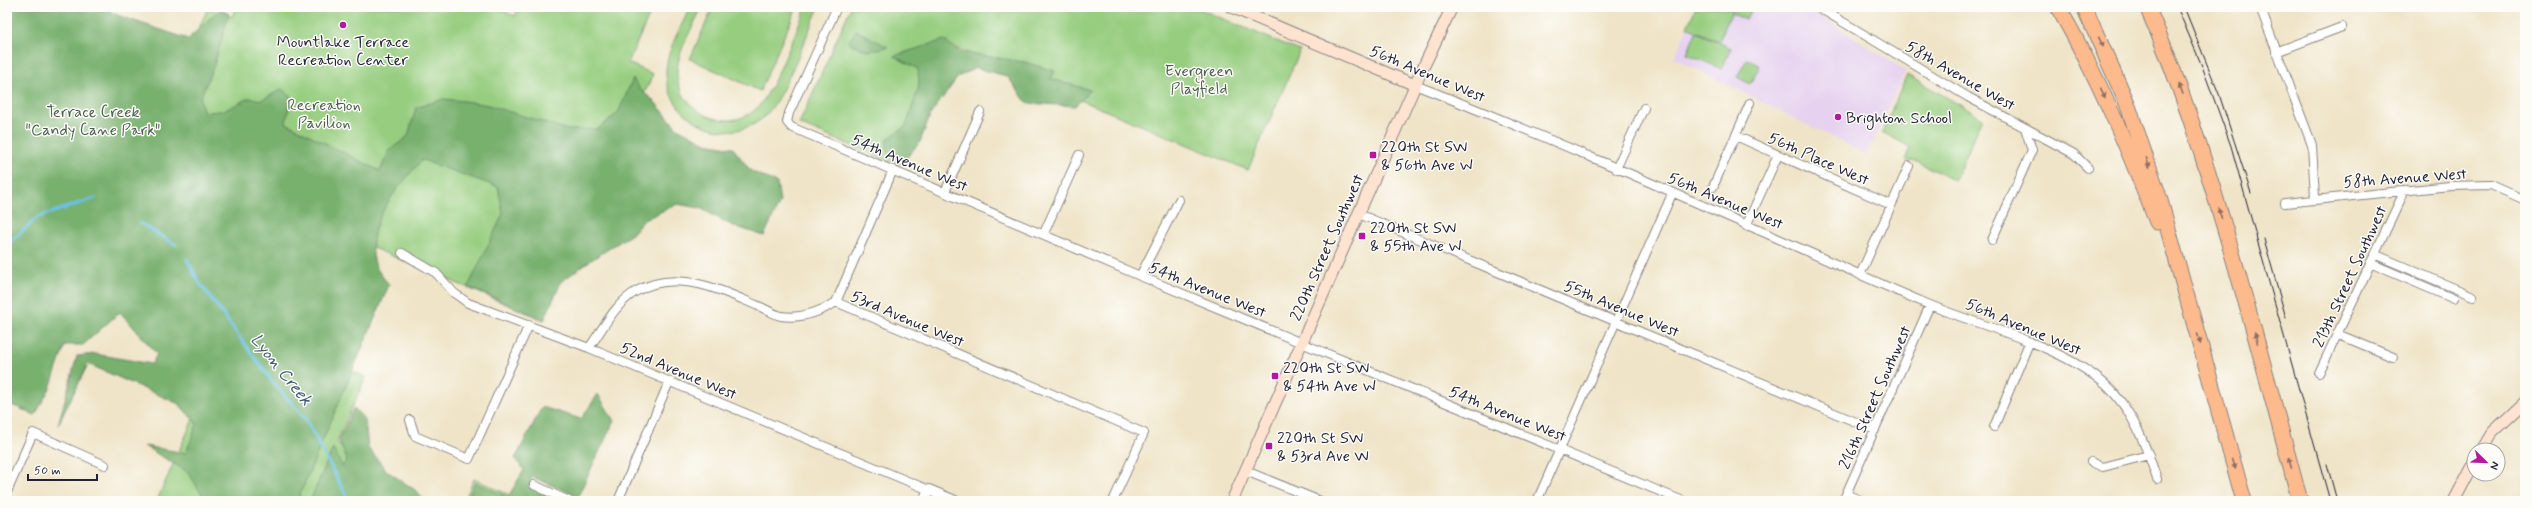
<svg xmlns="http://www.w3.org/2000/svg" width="2532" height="508" font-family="Mynerve,sans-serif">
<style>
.built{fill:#e6d2f0}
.green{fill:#96cd7f;stroke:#5c785d}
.forest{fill:#78b06e;stroke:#4d6954}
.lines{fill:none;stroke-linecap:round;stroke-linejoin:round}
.stream{stroke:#6ac3e7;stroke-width:3}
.minor-casing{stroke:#888381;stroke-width:10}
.tertiary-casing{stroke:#888381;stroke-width:12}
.secondary-casing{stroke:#888381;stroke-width:13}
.motorway-casing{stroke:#888381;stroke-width:17}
.minor{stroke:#fff;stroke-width:8}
.tertiary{stroke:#fff;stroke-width:10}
.secondary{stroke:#fee3d1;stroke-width:11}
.motorway{stroke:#fcba8d;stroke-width:15}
.tram{stroke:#22223b;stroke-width:1}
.oneway{fill:#8f6e64}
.poi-dot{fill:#b5179e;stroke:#fdfcf7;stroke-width:1.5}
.labels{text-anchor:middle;stroke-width:3;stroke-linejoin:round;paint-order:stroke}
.poi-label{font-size:16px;fill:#22223b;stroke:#fdfcf7;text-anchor:start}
.park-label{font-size:16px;fill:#4b5e53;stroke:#fdfcf7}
.street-label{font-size:16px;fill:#22223b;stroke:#fdfcf7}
.water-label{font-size:17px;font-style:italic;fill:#3b5a77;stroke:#fdfcf7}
</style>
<rect width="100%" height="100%" fill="#fdfcf7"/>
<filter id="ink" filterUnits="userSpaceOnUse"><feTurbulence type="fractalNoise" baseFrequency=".025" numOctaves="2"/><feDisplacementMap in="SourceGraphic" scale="8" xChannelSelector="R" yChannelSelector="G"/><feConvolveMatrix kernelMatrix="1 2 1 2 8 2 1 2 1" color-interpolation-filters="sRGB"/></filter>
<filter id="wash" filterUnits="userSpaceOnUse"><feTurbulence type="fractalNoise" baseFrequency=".012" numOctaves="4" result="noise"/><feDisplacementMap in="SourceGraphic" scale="16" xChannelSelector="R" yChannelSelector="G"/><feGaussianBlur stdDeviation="0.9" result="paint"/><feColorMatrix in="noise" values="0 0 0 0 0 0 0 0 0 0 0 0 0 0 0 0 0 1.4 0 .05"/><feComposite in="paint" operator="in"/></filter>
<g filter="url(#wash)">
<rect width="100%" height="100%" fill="#efe4c7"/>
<path class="built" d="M1696,7H1807L1906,71L1867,155L1674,58Z"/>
<path class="green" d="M7,7L182,65L208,8L232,17L236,7H494L515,16L519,7H653L628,63L653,74L544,320L285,211L237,321L366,377L337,441L367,484L404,501H165L158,498L214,372Z
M690,7H702C693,27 676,53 677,75C680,113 729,135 757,108C773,93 796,30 806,7H819C807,34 784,96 766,115C731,150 669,122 666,75C665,52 681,28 690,7Z
M713,7H797L760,91L690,59Z
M851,7H1195L1300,51L1248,170L951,46L898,165L799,124Z
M1696,7H1734L1719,41L1687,27Z
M1736,7H1752L1746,20L1733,14Z
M1696,32L1731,48L1722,69L1687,54Z
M1747,59L1760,66L1750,84L1737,77Z
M1907,75L1983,118L1955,180L1917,162L1905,160L1910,147L1882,132Z
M474,479L512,496L556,501H464Z"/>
<path class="forest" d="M7,7H107L114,14L188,39L220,9L229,14L214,65L200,99L204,113L225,110L249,98L262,100L282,89L291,97L286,123L380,171L389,151L408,136L416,108L443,99L464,101L488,105L568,130L598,129L618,113L633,79L641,90L654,101L677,128L706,143L733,148L751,171L777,183L780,202L764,236L731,225L700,208L677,204L644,220L632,234L585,264L561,282L544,320L468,287L503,214L498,187L422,160C398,187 363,224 375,264C377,271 385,279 389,285L297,501H206L188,472L144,446L186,453L197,424L179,404L88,364L58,425L77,356L95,354L152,364L157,354L120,312L83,345H65L50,388L35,415L7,403Z
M856,30L888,47L869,51L848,43Z
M944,40L960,52L1024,62L1055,71L1051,79L1091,90L1075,106L1027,103L1007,76L975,68L958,77L930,115L920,142L902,163L887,150L886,140L906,126L919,86L918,69L894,56Z
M598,394L614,421L578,496L532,477L529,486L558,501H467L475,483L508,497L524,470L515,459L542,407L581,419Z
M354,408L365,420L368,448L387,471L418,492L424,501H310L333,448L342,466L347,460L339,440Z"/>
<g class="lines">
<path class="stream" d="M140,223L176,245
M7,245L38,217L95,198
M187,259L199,282L272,381L307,421L349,501"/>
</g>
</g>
<g filter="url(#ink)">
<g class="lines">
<g class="minor-casing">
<path id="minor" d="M837,7L789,113L787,122L791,127L1140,276L1683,501
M1818,7L1968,97L2074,154L2088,168
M2260,7L2312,145L2315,198
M2276,52L2342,27
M1415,85C1587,152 1756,230 1925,303C1981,327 2060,344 2106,385C2133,410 2146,446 2157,479
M1736,136L1891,205
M1616,169L1644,108
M1713,187L1750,103
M945,192L980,112
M2285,203L2450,186L2491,185L2525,200
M1359,214L1875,430
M1746,226L1778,155
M1044,233L1079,155
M1992,240L2032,150L2025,128
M402,253L436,273L454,293L468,303L589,348L929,490
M2374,254L2473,296
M2370,263L2454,299
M1860,275L1909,166
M1140,276L1179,200
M836,302L893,170
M2337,334L2393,357
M589,348C602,330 615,304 635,292C675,268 718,289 756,305C764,308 773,314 781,316C801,319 820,312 836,302L1144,433L1113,501
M2319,373L2405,190
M410,420L415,436L469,459L529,325
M1994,427L2029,343
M2091,462L2103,467L2149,455
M1246,471L1320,501
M534,485L569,501
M7,492L33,433L105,465
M1846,494L1862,501
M618,501L669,382
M1537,501L1672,194
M1843,501L1930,305"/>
</g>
<g class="tertiary-casing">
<path id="tertiary" d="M924,501L929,490L955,501"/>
</g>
<g class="secondary-casing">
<path id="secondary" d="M1231,7L1415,85
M2482,450L2492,433L2525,402
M1232,501L1421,72L1452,7
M2454,501L2474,463"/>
</g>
<g class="motorway-casing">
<path id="motorway" d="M2058,7C2098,76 2128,148 2157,222
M2084,7L2127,103L2159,197L2244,501
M2147,7C2176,71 2198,139 2218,206C2248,304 2273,402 2300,501"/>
</g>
<use href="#minor" class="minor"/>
<use href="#tertiary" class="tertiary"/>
<use href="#secondary" class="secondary"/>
<use href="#motorway" class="motorway"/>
<path class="tram" d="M2177,7L2202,66L2231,146L2330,501
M2184,7L2219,94L2251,193
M2264,239L2286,318
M2327,464L2337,501"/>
</g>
<defs><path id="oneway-solid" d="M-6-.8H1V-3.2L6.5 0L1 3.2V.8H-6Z"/></defs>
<g class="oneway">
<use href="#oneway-solid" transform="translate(2101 42) rotate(64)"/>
<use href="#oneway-solid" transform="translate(2181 89) rotate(-111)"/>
<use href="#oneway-solid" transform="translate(2103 93) rotate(64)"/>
<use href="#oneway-solid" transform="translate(2148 163) rotate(72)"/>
<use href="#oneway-solid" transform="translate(2220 213) rotate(-107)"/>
<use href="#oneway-solid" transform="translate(2256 338) rotate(-105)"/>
<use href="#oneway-solid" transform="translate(2199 339) rotate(74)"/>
<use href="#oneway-solid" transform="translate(2290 463) rotate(-105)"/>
<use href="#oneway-solid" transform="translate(2234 464) rotate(74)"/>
</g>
</g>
<g class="poi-dot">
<circle cx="343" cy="25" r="4"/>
<circle cx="1838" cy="117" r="4"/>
<rect x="1369" y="151" width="8" height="8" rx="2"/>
<rect x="1358" y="232" width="8" height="8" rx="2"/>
<rect x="1271" y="372" width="8" height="8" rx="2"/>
<rect x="1265" y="442" width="8" height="8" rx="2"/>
</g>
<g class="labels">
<g class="poi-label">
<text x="343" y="47" text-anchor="middle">Mountlake Terrace<tspan x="343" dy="18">Recreation Center</tspan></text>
<text x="1846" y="123">Brighton School</text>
<text x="1381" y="152">220th St SW<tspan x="1381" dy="18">&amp; 56th Ave W</tspan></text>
<text x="1370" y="233">220th St SW<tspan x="1370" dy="18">&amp; 55th Ave W</tspan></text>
<text x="1283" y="373">220th St SW<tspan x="1283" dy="18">&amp; 54th Ave W</tspan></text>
<text x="1277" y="443">220th St SW<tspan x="1277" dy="18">&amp; 53rd Ave W</tspan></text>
</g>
<g class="park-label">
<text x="1199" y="76">Evergreen<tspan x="1199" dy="18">Playfield</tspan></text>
<text x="324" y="110">Recreation<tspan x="324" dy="18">Pavilion</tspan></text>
<text x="93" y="117">Terrace Creek<tspan x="93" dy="18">"Candy Cane Park"</tspan></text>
</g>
<g class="street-label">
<text transform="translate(1428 73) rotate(23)" y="6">56th Avenue West</text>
<text transform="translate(1961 75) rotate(30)" y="6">58th Avenue West</text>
<text transform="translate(1819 158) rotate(24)" y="6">56th Place West</text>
<text transform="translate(910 162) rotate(23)" y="6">54th Avenue West</text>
<text transform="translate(2405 177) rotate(-4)" y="6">58th Avenue West</text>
<text transform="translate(1726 200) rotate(23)" y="6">56th Avenue West</text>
<text transform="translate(1326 247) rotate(-66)" y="6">220th Street Southwest</text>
<text transform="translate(2349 276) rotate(-65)" y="6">213th Street Southwest</text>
<text transform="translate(1208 289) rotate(22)" y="6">54th Avenue West</text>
<text transform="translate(1622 308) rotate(23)" y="6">55th Avenue West</text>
<text transform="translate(908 318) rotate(23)" y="6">53rd Avenue West</text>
<text transform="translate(2024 326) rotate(23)" y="6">56th Avenue West</text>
<text transform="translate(679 370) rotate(23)" y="6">52nd Avenue West</text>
<text transform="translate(1874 397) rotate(-66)" y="6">216th Street Southwest</text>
<text transform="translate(1508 413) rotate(22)" y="6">54th Avenue West</text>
</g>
<g class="water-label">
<text transform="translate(282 369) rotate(51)" y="6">Lyon Creek</text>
</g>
</g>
<rect width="2532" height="508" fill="none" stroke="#fdfcf7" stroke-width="24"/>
<g transform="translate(2486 462) rotate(113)"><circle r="19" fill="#fdfcf7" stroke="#a5a5ac"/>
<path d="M0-3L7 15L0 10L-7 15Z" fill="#b5179e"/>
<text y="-6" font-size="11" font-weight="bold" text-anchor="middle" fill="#22223b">N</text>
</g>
<path d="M28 474v6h69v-6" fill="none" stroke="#22223b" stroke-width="2"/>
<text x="34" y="474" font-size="12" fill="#22223b" stroke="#fdfcf7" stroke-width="3" paint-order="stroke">50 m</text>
</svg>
